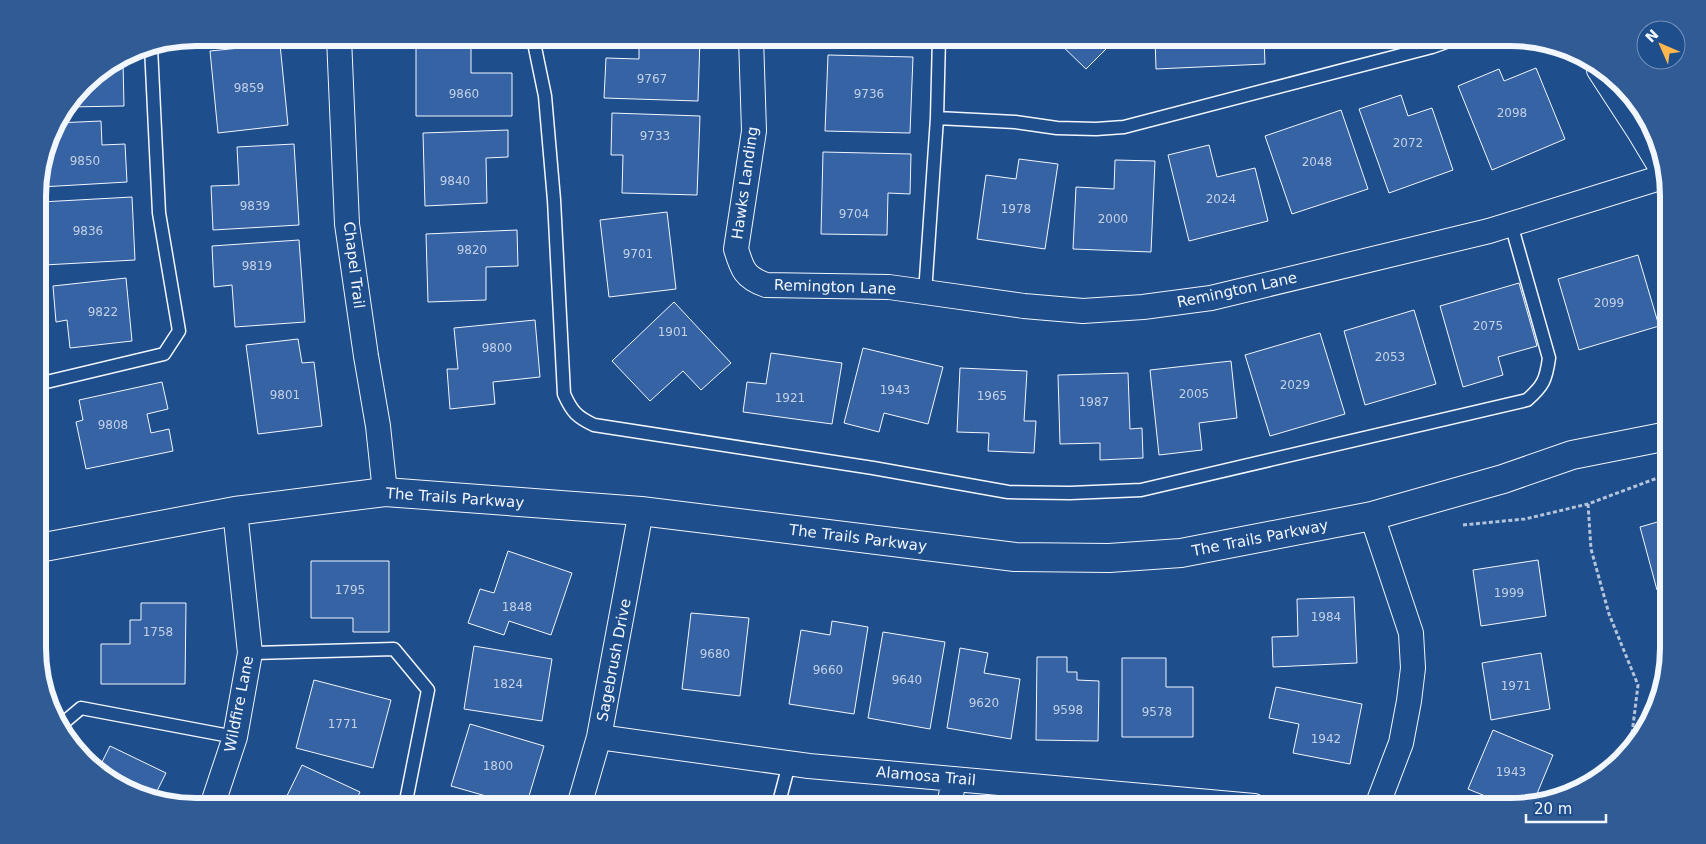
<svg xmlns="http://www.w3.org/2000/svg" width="1706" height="844" font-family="'DejaVu Sans',sans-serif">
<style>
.building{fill:#3563a3;stroke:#f2f6ff}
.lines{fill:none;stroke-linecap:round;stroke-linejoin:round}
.lane-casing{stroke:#f2f6ff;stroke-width:15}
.street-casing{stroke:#f2f6ff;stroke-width:26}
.secondary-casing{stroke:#f2f6ff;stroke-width:30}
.path{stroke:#b3c4dc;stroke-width:3;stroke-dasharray:4 2.5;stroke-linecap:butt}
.lane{stroke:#1f4e8c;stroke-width:12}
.street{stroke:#1f4e8c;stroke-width:24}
.secondary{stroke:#1f4e8c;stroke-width:28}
.labels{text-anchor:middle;stroke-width:4;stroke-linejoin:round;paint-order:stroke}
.number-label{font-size:12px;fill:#c3d1e8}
.street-label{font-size:15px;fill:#f2f6ff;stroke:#1f4e8c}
.rim{fill:none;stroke:#f2f6ff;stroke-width:6}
</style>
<rect width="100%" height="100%" fill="#1f4e8c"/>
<path class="building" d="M416,38H471V73H512V116H416Z
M639,38H700L698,101L604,98L606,58L639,59Z
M1054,38H1117L1086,69Z
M1155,38H1264L1265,64L1156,69Z
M280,44L288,125L218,133L210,51Z
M828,55L913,57L910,133L825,131Z
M116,62H123L124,106L68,107L91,77Z
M1536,68L1565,139L1492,170L1458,86L1499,69L1504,81Z
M1401,95L1408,116L1432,108L1453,170L1389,193L1359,109Z
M1341,110L1368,189L1292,214L1265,136Z
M612,113L700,116L697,195L622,193L623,155H611Z
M101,121L102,145L125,144L127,182L41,187L40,176L54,126L56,123Z
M508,130V157L486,158L487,203L425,206L423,133Z
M294,144L299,225L213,230L211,186L239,185L237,147Z
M1209,145L1217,177L1255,168L1268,221L1189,241L1168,155Z
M823,152L911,154L910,194L888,193L887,235L821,234Z
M1019,159L1058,164L1045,249L977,239L986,175L1016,179Z
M1115,160L1155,161L1151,252L1073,249L1076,187L1114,189Z
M132,197L135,260L44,265L41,202Z
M667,212L676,289L609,297L600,220Z
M517,230L518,266L486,267V300L428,302L426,234Z
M299,240L305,322L235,327L232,285L214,287L212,246Z
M1638,255L1659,326L1579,350L1558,279Z
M126,278L132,341L70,348L67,320L56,322L53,286Z
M1519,283L1537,346L1498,357L1503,375L1463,387L1440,306Z
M674,302L731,363L701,390L683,371L650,401L612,361Z
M1414,310L1436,384L1365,405L1344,331Z
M535,320L540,377L493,382L495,404L450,409L447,369H458L454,328Z
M1320,333L1345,414L1270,436L1245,355Z
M298,339L302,363L314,362L322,426L258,434L246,345Z
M863,348L943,367L928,424L884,413L879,432L844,423Z
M771,353L842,363L832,424L743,412L747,382L766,384Z
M1231,361L1237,418L1199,423L1202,450L1159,455L1150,370Z
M960,368L1027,371L1024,421H1036L1034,453L988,451L989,433L957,432Z
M1128,373L1130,429L1142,428L1143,458L1100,460V443L1060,444L1058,375Z
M162,382L168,409L147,414L151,433L169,429L173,451L86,469L76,422L83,420L79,400Z
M1668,519V587L1657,590L1640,527Z
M508,551L572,573L551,635L509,621L504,635L468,623L480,589L494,593Z
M1538,560L1546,616L1481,626L1473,570Z
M311,561H389V632H353V618H311Z
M1354,597L1357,663L1273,667L1272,637L1298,636L1297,599Z
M141,603H186L185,684H101V644H130V620H141Z
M691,613L749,618L740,696L682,689Z
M832,621L868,627L854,714L789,704L801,630L830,635Z
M883,632L945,642L930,729L868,718Z
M474,646L552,659L542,721L464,709Z
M960,648L988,653L984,673L1020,679L1011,739L947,728Z
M1541,653L1550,709L1491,720L1482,663Z
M1037,657H1067V672H1077V680L1099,681L1098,741L1036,740Z
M1122,658H1166V687H1193V737H1122Z
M314,680L391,700L373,768L296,748Z
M1276,687L1362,704L1350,764L1293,753L1299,724L1269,718Z
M470,724L544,746L526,806H521L451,786Z
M1493,730L1553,755L1534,801L1520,806H1510L1468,789Z
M110,746L166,773L154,797L126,790L99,768Z
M302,765L360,792L353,806H282Z
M664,801L684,806H662Z"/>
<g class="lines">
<g class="lane-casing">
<path id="lane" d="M533,38L545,96L554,200L564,394C572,412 577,417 594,425L873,468L1008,492L1070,493L1141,490L1527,400C1543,386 1546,380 1549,358L1511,224
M937,118L1015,122L1057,128L1096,129L1124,127L1432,47L1457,38
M925,293L937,118L939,38
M38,384L164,354L179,331L159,213L151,47
M250,653L394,649L428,690L405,806
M62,724L81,708L235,737
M778,806L789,764"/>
</g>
<g class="street-casing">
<path id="street" d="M339,38L347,224L366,356L378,426L385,492
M751,38L754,131L736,249C742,269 745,278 766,285L889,287L1024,306L1083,311L1143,307L1211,298L1489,231L1666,176
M1599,70L1640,133L1667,178
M1372,516L1411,633L1413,668L1409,701L1401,743L1377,806
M599,737L809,766L1254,806
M212,806L235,737L250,653L235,511
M579,806L599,737L641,511
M949,806L954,779"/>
</g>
<g class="secondary-casing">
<path id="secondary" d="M39,548L235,511L385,492L641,511L1015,557L1109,558L1181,553L1372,516L1503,479L1572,455L1668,436"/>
</g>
<path class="path" d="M1588,504L1591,549L1609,614L1638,685L1631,742
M1463,525L1525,519L1588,504L1668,474"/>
<use href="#lane" class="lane"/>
<use href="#street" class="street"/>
<use href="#secondary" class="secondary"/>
</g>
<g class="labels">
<g class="number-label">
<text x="652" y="83">9767</text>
<text x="249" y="92">9859</text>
<text x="464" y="98">9860</text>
<text x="869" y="98">9736</text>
<text x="1512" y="117">2098</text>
<text x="655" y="140">9733</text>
<text x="1408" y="147">2072</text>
<text x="85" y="165">9850</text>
<text x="1317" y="166">2048</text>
<text x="455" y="185">9840</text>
<text x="1221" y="203">2024</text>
<text x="255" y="210">9839</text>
<text x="1016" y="213">1978</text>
<text x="854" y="218">9704</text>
<text x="1113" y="223">2000</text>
<text x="88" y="235">9836</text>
<text x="472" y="254">9820</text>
<text x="638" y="258">9701</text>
<text x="257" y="270">9819</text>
<text x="1609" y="307">2099</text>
<text x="103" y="316">9822</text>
<text x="1488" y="330">2075</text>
<text x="673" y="336">1901</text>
<text x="497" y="352">9800</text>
<text x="1390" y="361">2053</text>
<text x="1295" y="389">2029</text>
<text x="895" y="394">1943</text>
<text x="1194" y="398">2005</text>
<text x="285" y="399">9801</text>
<text x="992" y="400">1965</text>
<text x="790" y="402">1921</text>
<text x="1094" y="406">1987</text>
<text x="113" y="429">9808</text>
<text x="350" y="594">1795</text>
<text x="1509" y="597">1999</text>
<text x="517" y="611">1848</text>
<text x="1326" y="621">1984</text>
<text x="158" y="636">1758</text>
<text x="715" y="658">9680</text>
<text x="828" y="674">9660</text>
<text x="907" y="684">9640</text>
<text x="508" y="688">1824</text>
<text x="1516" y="690">1971</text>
<text x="984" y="707">9620</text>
<text x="1068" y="714">9598</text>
<text x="1157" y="716">9578</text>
<text x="343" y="728">1771</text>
<text x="1326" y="743">1942</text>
<text x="498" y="770">1800</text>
<text x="1511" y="776">1943</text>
</g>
<g class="street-label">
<text transform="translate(745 183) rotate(-82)" y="5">Hawks Landing</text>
<text transform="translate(354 265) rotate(83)" y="5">Chapel Trail</text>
<text transform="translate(835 287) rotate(2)" y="5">Remington Lane</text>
<text transform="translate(1237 290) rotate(-12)" y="5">Remington Lane</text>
<text transform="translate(455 498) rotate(4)" y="5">The Trails Parkway</text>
<text transform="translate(858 538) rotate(7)" y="5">The Trails Parkway</text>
<text transform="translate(1260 538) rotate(-11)" y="5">The Trails Parkway</text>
<text transform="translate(614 660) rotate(-79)" y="5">Sagebrush Drive</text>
<text transform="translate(239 704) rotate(-79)" y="5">Wildfire Lane</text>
<text transform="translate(926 776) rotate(5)" y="5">Alamosa Trail</text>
</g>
</g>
<path d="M0 0H1706V844H0ZM196 46H1510A150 150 0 0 1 1660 196V648A150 150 0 0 1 1510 798H196A150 150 0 0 1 46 648V196A150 150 0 0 1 196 46Z" fill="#305b95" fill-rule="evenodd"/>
<path class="rim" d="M196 46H1510A150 150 0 0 1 1660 196V648A150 150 0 0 1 1510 798H196A150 150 0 0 1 46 648V196A150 150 0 0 1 196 46Z"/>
<g transform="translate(1661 45) rotate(315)"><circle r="24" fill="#1f4e8c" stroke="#7391ba"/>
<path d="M0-4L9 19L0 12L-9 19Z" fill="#ffb74d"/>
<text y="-8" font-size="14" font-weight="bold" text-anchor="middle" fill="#f2f6ff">N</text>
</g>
<path d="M1526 814v8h80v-8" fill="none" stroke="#f2f6ff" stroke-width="2.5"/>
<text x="1534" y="814" font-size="15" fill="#f2f6ff" stroke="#1f4e8c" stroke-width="4" paint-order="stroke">20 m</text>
</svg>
